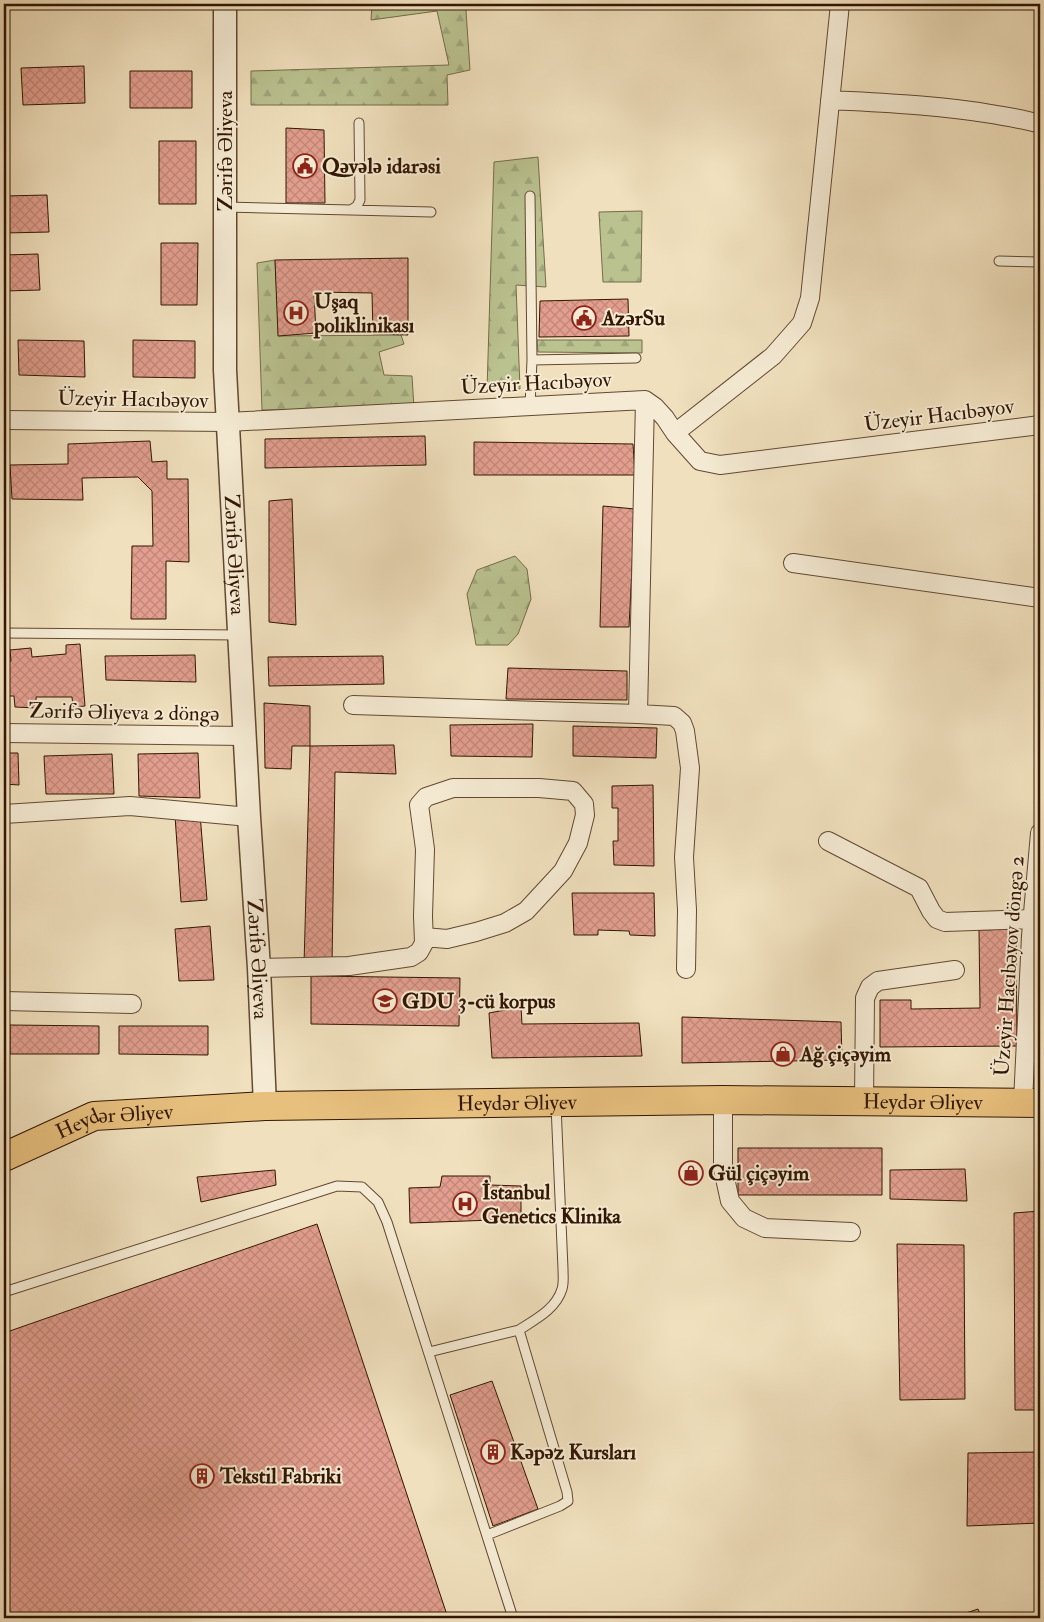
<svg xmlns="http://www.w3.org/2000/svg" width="1044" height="1622" font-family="'IM FELL Double Pica',serif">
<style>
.forest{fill:url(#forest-firs);stroke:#766c49}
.building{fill:url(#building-cross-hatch);stroke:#321602}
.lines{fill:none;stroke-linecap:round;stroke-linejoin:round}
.service-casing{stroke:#624831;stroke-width:11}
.minor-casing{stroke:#624831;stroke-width:20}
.tertiary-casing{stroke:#624831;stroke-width:25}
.primary-casing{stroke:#321602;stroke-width:30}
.service{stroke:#f5ebd4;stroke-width:9}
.minor{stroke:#f5ebd4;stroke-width:18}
.tertiary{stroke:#f5ebd4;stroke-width:22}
.primary{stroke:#e8c07e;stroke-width:28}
.labels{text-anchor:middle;stroke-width:4;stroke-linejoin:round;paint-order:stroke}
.street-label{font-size:21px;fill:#321602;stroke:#f5ebd4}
.poi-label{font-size:21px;font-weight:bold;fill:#321602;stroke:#f5ebd4;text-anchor:start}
</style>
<defs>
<pattern id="forest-firs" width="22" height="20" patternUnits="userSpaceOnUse" patternTransform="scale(1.25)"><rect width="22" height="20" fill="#bac290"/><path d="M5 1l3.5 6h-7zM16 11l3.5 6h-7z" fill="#a0a67b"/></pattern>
<pattern id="building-cross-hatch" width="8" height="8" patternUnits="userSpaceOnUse" patternTransform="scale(1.25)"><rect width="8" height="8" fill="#e29e8e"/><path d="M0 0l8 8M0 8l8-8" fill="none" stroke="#c28779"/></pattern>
</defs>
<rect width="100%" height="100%" fill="#f0e0bd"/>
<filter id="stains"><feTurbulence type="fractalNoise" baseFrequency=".004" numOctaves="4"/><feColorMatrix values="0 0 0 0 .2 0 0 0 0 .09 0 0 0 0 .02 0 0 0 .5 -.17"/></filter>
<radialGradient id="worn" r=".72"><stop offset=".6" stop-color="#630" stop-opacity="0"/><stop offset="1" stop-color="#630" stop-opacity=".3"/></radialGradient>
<path class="forest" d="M372,4H471L466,11L470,70L447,75L448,105H251V71L449,65L437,11L371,20Z
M538,157L546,287L516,285L520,389L487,390L494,162Z
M642,211L641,282H603L599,212Z
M275,260L279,336L401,335L404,344L379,352L384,375L412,376L414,408L262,410L257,263Z
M537,340H642V353L538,352Z
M515,556L527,569L531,599L518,634L508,645H476L467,594L477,570Z"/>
<path class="building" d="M84,66L85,103L23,105L21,68Z
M130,71H192V108H130Z
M286,128L324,130L325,203H286Z
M159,141H196V204H159Z
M47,195L49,232L4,233V196Z
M161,243H198L197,305H161Z
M38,254L40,290L4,291V255Z
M408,258V335L373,334L372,293L314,292L316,333L278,336L275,260Z
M628,299L629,336L539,337L540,301Z
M18,340L84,341L85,377L19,375Z
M133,340L195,341V378L133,377Z
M425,436L426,465L265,468V439Z
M150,441L152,462L167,461V479H188L189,562L166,561V619H131L132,546H153L152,491L138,477L82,478L83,500L12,499L10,465L68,464V444Z
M474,442L633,444L635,475H474Z
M4,455H5V491H4Z
M292,499L296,625L269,622V501Z
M603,506L635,509L629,627H600Z
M80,644L85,706L73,707L72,697H36V708L15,707L14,696H4V661H11L10,650L31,648L32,657L66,654V645Z
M195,655L196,682L106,680L105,656Z
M383,656L384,684L269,686L268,657Z
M508,668L627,671V700L506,699Z
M264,703L310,706V746H292L291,769L265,768Z
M533,724L532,757L451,756L450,725Z
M573,726L657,728L656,758L573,756Z
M394,745L396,774L335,772L332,964L304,965L310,746Z
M4,753H18L19,785L4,784Z
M198,753L200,798L139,796L138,754Z
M112,754L114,794H46L44,756Z
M653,785L654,866L614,865L613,841H618V808H612V786Z
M200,814L207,900L181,902L175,816Z
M572,893H654L655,936L630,935L629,931L598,930V935H574Z
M210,926L214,980L179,981L175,929Z
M1016,929L1017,1046L880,1047V1000H911V1009L980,1008L979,930Z
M311,976L460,978L459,1026L311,1024Z
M521,1007L522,1024L639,1023L642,1056L492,1058L489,1013Z
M682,1017L841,1022L842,1060L682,1063Z
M10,1025L99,1026V1054H10Z
M119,1026H208V1055L119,1054Z
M738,1148H882V1195H738Z
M965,1169L967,1201L890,1199V1170Z
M275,1170L276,1185L201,1202L197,1177Z
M442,1176H490V1185L521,1186V1219L410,1223L409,1188L440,1187Z
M1040,1211V1423L1036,1424V1410H1015L1014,1213Z
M317,1224L448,1618H4V1333Z
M897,1244L964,1245L965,1399L900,1400Z
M492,1381L538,1509L493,1526L450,1395Z
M1040,1452V1523L967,1526L968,1453Z
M978,1609L982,1618H951Z"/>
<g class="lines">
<g class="service-casing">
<path id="service" d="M530,196L532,360
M225,207L351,210L357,206L360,200L359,123
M351,210L431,212
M999,261L1040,262
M530,406L532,360L636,358
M4,633L239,635
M4,1292L337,1186L362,1187L378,1202L387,1222L513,1618
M519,1330C536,1319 556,1309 562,1289C564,1283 563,1275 563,1269L556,1105
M429,1352L519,1330L567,1492L568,1501L560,1506L487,1535"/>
</g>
<g class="minor-casing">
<path id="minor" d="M830,100C884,103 938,105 991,114C1008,117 1024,119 1040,124
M4,420L228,422L645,400L655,407L665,418L675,433L700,461L720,465L1040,425
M675,433L773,356L802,323L810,298L840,4
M793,563L1040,598
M353,705L638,714L645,400
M638,714L674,716L682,723L685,731L690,768L684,857L687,910L686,969
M4,733L244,736
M4,814L130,806L249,817
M828,841L919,888L931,911L937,919L945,922L1032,919
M259,968L349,966L411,957L419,952L424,943L423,916L425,849L419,805L426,797L453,788H539L573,791L584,804L585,815L578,843L563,871L526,911L505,923L476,932L447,939L424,937
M4,1001L132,1004
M723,1100V1169L730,1201L744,1218L765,1228L851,1232
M864,1101L865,998L870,987L878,981L955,970
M1023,1102L1031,936L1040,833"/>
</g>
<g class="tertiary-casing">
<g id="tertiary">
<path id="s1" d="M225,4V370L249,817L259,968L265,1106"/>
</g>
</g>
<g class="primary-casing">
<g id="primary">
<path id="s2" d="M4,1157L94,1116L265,1106L723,1100L1040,1103"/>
</g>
</g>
<use href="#service" class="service"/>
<use href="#minor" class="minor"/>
<use href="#tertiary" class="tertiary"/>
<use href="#primary" class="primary"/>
</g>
<defs>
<g id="civic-ring" transform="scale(1.25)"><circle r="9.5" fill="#f5ebd4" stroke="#8f2418" stroke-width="1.5"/><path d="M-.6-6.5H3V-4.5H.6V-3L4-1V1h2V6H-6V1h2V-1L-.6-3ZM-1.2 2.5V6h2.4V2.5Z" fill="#8f2418"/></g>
<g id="hospital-ring" transform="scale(1.25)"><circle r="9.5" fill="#f5ebd4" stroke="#8f2418" stroke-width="1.5"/><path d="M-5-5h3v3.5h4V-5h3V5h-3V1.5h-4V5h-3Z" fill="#8f2418"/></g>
<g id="university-ring" transform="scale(1.25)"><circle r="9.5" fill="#f5ebd4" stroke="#8f2418" stroke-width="1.5"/><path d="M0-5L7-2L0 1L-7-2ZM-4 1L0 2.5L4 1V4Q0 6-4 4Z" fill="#8f2418"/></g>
<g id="shop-ring" transform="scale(1.25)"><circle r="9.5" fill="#f5ebd4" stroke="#8f2418" stroke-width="1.5"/><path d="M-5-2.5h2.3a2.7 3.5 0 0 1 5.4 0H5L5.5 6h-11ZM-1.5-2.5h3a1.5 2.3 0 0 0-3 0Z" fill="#8f2418"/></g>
<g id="building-ring" transform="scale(1.25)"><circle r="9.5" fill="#f5ebd4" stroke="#8f2418" stroke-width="1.5"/><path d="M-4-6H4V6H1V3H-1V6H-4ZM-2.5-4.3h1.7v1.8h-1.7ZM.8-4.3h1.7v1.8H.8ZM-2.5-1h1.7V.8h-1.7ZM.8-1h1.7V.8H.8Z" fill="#8f2418"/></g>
</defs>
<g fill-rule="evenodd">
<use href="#civic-ring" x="305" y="166"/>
<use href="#hospital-ring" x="296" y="313"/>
<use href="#civic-ring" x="584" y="318"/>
<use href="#university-ring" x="385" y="1001"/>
<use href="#shop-ring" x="783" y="1054"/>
<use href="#shop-ring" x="691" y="1173"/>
<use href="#hospital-ring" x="465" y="1204"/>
<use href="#building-ring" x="493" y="1452"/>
<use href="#building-ring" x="202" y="1476"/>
</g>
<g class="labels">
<g class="street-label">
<text transform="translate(225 151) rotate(-90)" y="7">Zərifə Əliyeva</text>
<text transform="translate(536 383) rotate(-3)" y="7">Üzeyir Hacıbəyov</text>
<text transform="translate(133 399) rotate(1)" y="7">Üzeyir Hacıbəyov</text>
<text transform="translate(939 415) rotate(-7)" y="7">Üzeyir Hacıbəyov</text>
<text dy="7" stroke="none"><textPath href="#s1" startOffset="551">Zərifə Əliyeva</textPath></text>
<text transform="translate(124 712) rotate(1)" y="7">Zərifə Əliyeva 2 döngə</text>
<text dy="7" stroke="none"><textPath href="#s1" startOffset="956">Zərifə Əliyeva</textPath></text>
<text transform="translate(1009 966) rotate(-86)" y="7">Üzeyir Hacıbəyov döngə 2</text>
<text dy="7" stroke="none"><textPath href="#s2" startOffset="928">Heydər Əliyev</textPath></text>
<text dy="7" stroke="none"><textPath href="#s2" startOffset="522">Heydər Əliyev</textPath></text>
<text dy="7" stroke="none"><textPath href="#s2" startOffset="118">Heydər Əliyev</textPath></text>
</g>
<g class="poi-label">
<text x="322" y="173">Qəvələ idarəsi</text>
<text x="314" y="308">Uşaq<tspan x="314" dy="24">poliklinikası</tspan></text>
<text x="602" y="325">AzərSu</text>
<text x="402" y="1008">GDU 3-cü korpus</text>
<text x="800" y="1061">Ağ çiçəyim</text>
<text x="708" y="1180">Gül çiçəyim</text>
<text x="482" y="1199">İstanbul<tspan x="482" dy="24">Genetics Klinika</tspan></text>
<text x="510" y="1459">Kəpəz Kursları</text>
<text x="220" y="1483">Tekstil Fabriki</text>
</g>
</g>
<rect width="1044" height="1622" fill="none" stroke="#f0e0bd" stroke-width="20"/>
<rect x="5" y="5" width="1034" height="1612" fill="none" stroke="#321602" stroke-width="2.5"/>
<rect x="10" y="10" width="1024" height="1602" fill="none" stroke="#321602"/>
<rect width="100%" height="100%" filter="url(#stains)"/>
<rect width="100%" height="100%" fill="url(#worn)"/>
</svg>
